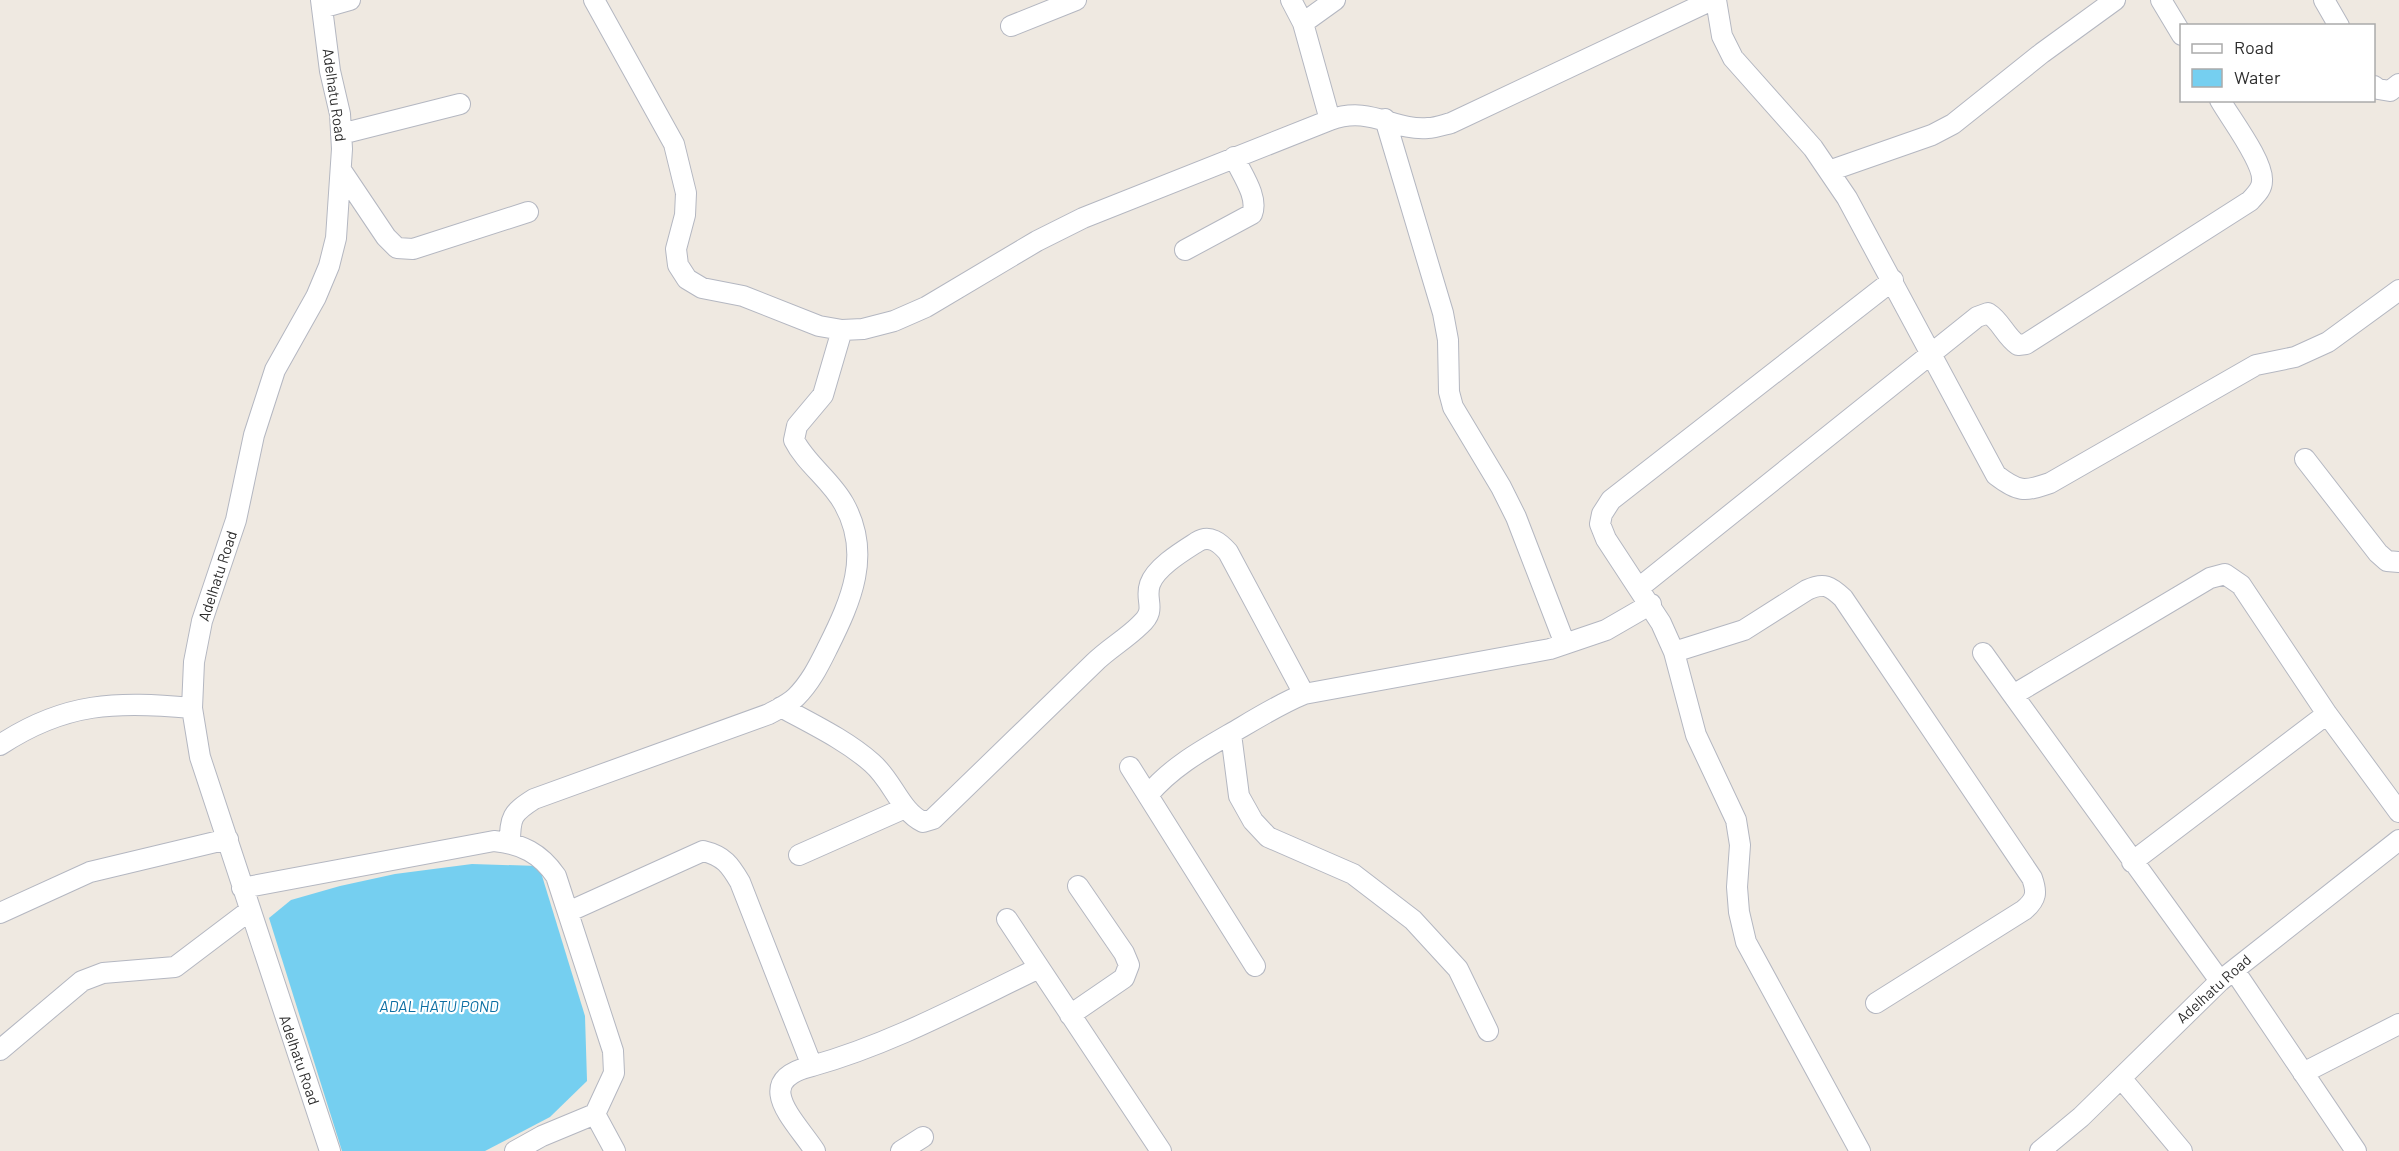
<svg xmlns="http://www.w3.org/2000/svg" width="2399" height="1151" font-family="Barlow,sans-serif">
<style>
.water{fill:#75cff0}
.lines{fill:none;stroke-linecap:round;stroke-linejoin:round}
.minor-casing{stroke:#b4b7c1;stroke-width:22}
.minor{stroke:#fff;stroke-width:20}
.labels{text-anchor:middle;stroke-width:4.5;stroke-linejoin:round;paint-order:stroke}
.street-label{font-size:15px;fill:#2e2e2e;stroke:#fff}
.water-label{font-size:16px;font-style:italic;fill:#0d6fa3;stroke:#fff}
</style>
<rect width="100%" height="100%" fill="#efe9e1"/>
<path class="water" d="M472,864L539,866L585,1016L587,1081L550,1117L485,1151H342L269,918L291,900L340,886L395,874Z"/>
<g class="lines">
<g class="minor-casing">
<path id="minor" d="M321,0L330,71L340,114L342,149L336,238L329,266L316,297L275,370L254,435L236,520L202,621L194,662L192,708L200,757L330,1151
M594,0L674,144L686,193L685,215L676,249L678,265L687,279L702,288L743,296L819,326L842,330L863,329L894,321L926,307L1037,241L1083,218L1330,120C1370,105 1393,131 1428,128C1435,128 1443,125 1451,123L1712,0
M1291,0L1303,23
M1716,0L1722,36L1733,58L1813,148L1847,198L1996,475C2018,492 2024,492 2050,483L2256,365L2295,357L2328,342L2399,290
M2161,0L2182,35
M2324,0L2339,26
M322,8L350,0
M1011,26L1076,0
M2374,86L2378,89L2390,91L2399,84
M1385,119L1443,313L1448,340L1449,392L1453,407L1501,487L1516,517L1565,644
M1330,120L1303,23L1335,0
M341,134L460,104
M341,170L386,237L397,248L413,249L528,212
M1829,171L1932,135L1953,124L2042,53L2115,0
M1185,250L1252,214C1259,197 1241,173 1234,157
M2305,459L2378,553L2387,561L2399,562
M1640,587L1977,317L1988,313C2001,321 2005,336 2018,345L2026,344L2250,201C2255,195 2262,190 2262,181C2264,162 2230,118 2220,100
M1674,652L1744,630L1807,590C1824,582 1830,586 1843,598L2032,878C2037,892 2037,899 2024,910L1876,1003
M1983,653L2013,695
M781,707C812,724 846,740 872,763C893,781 900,811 923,822L933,819C987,767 1040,715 1094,663C1108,649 1126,639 1140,625C1158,609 1144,601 1150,584C1156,567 1183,551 1197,542C1210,534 1220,543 1228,552L1304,694
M1231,734L1239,796L1253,821L1268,837L1353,874L1413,920L1458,969L1488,1031
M0,745C65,702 117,701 192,708
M1130,767L1255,966
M1148,795C1174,764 1208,747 1242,727C1262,715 1282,703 1304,694L1550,649L1606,630L1651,604
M510,843C510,817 512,813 534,799L769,714C778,709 789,704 796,697C811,682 819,665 828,647C851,601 872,554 844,504C831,480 806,464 794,440L797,426L823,395L842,330
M799,855L905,808
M2132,862L2327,714
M242,888L494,841C522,844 540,853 556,876L613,1051L614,1073L595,1114
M568,912L703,851C724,856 730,865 740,882L812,1066C891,1044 964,1004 1039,968
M0,913L90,872L228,839
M1007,919L1161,1151
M2234,970L2356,1151
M2220,981L2013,695L2210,578L2225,574L2241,585L2327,714L2399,812
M1070,1015L1124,978L1129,965L1124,953L1078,886
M0,1050L82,981L103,973L175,967L249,911
M812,1066C751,1081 793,1118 815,1151
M2303,1073L2399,1024
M2121,1078L2182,1151
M515,1151L542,1136L595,1114L615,1151
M901,1151L923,1137
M1860,1151L1746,942L1739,912L1737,887L1740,845L1736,820L1696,735L1674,652L1661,623L1606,539L1600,524L1602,514L1611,500L1893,280
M2040,1151L2081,1117L2220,981L2399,840"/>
</g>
<use href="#minor" class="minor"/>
</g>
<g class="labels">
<g class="street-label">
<text transform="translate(334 95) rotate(82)" y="5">Adelhatu Road</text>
<text transform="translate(218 576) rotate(-72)" y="5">Adelhatu Road</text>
<text transform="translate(2214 989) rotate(-42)" y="5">Adelhatu Road</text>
<text transform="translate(299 1060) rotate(71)" y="5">Adelhatu Road</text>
</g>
<g class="water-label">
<text x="439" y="1012">ADAL HATU POND</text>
</g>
</g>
<rect x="2180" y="24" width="195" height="78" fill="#ffffff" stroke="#ababab" stroke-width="1.5"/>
<rect x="2192" y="44" width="30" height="9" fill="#ffffff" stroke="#ababab" stroke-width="1.5"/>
<text x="2234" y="54" font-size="18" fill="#2e2e2e">Road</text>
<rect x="2192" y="69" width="30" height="18" fill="#75cff0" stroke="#ababab" stroke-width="1.5"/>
<text x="2234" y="84" font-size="18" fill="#2e2e2e">Water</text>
</svg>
